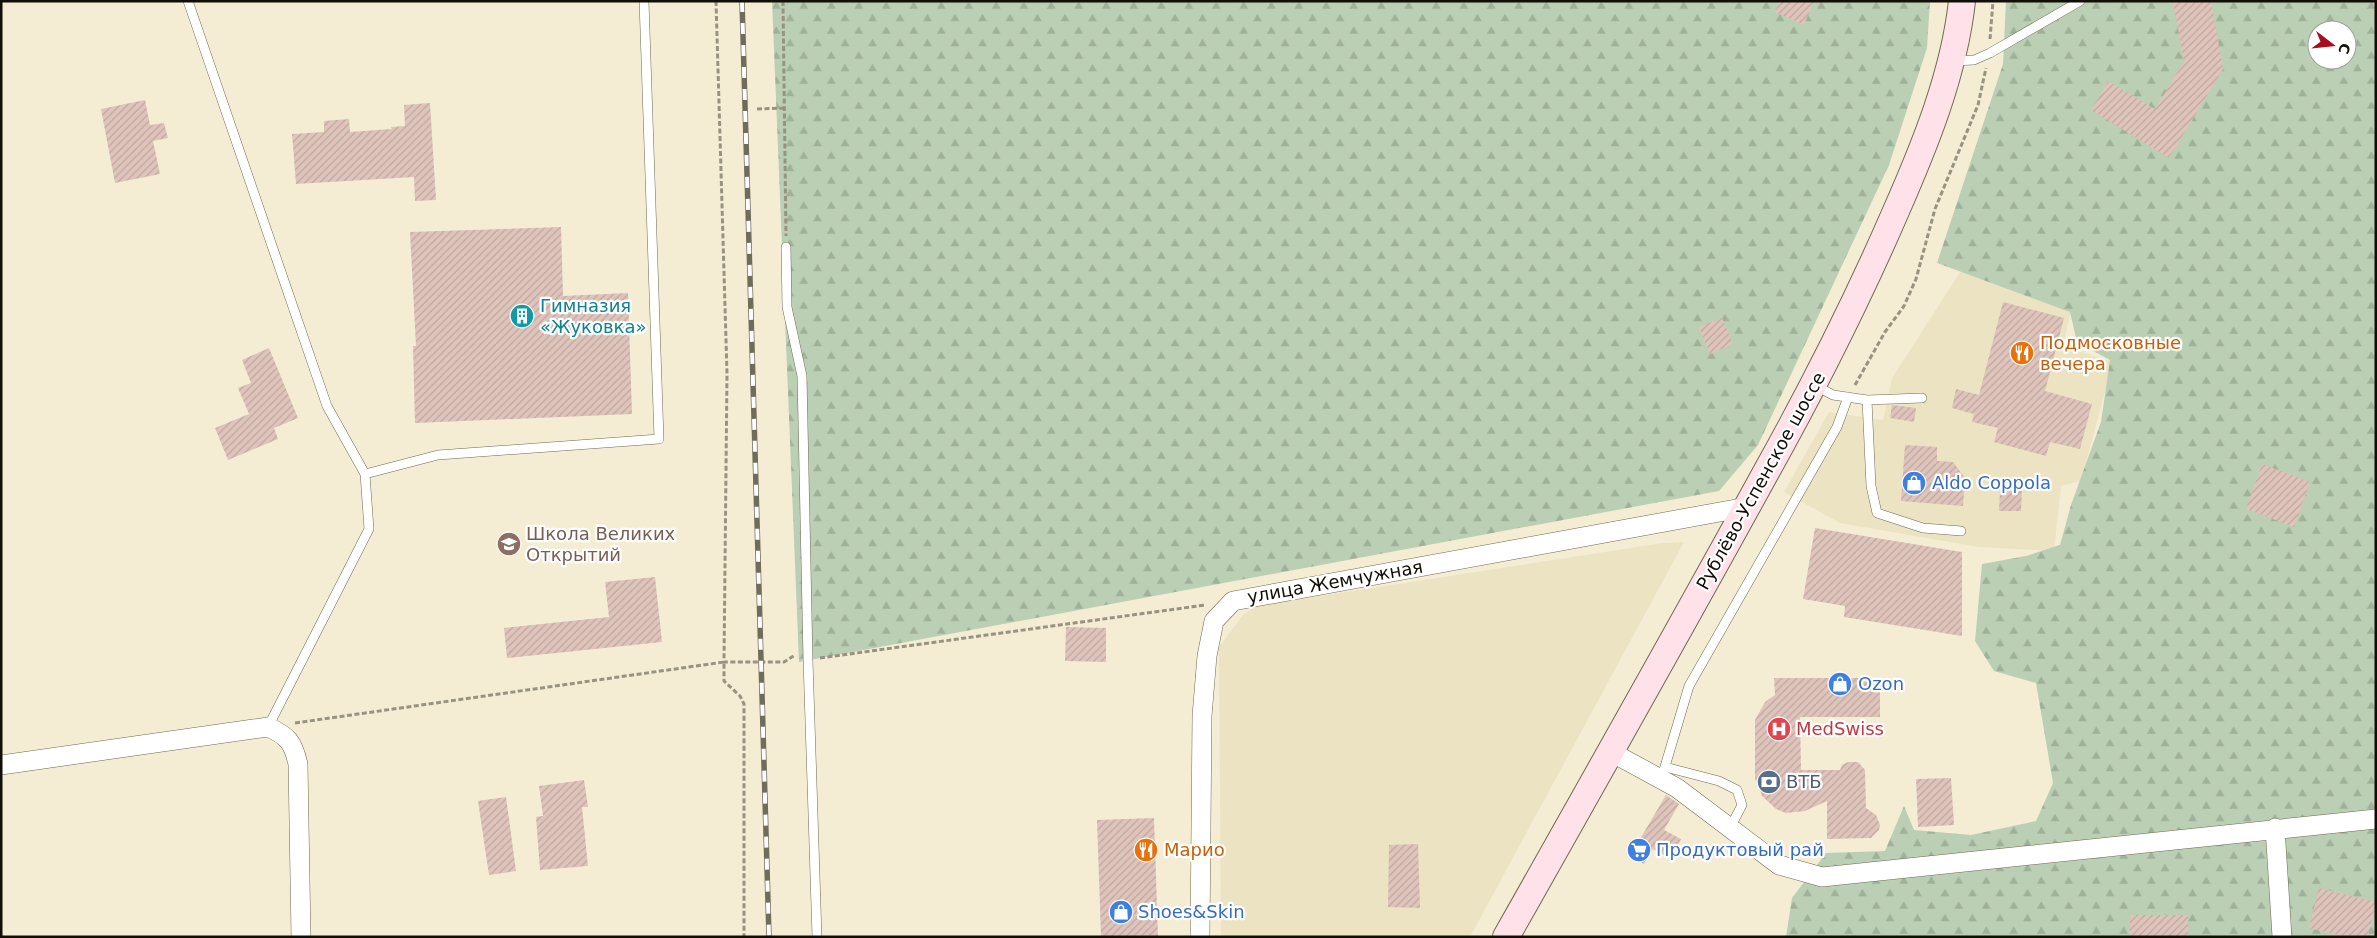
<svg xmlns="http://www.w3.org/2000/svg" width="2377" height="938" font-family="'DejaVu Sans',sans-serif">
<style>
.built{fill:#ece3c3}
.forest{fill:url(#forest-firs);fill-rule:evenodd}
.building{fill:url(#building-hatch)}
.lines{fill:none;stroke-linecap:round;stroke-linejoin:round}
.lane-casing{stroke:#6f6953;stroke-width:10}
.street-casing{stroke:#6f6953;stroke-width:20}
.secondary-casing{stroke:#6f6953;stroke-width:28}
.path{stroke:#989381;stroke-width:3;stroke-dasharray:5 2.5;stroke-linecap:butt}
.lane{stroke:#fff;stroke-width:9}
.street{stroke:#fff;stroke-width:19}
.secondary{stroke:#ffe1ea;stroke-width:26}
.rail-casing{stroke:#706c5d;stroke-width:5.5}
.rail{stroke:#fff;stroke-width:4;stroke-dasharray:11;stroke-linecap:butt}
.labels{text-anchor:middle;stroke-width:4.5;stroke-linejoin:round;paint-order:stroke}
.culture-label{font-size:18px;fill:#0d838f;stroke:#fff;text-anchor:start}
.food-label{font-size:18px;fill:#c56008;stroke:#fff;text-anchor:start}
.street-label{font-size:18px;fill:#100e06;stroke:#fff}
.shop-label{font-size:18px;fill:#366cbe;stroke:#fff;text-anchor:start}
.education-label{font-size:18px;fill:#785e54;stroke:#fff;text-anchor:start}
.health-label{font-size:18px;fill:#be3a42;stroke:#fff;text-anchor:start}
.service-label{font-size:18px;fill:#4e5e75;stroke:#fff;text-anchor:start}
</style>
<defs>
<pattern id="forest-firs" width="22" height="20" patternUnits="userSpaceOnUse" patternTransform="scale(1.25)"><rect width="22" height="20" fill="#bbcfb5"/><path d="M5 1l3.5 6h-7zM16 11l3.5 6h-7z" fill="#a0b19a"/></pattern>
<pattern id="building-hatch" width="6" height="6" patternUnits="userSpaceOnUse" patternTransform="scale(1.25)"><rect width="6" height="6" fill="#dfc4bb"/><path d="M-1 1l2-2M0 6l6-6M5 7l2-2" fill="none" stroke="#bea79f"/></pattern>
</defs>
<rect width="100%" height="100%" fill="#f4edd4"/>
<path class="built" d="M1966,263L2073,302L2063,346L2113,362L2081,481L2061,486L2054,551L1979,547L1840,523L1784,492L1829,412L1883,420L1892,378Z
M1684,542L1470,937H1221L1219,647L1243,615L1256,606L1663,543Z"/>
<path class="forest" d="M772,1H1930L1927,48L1889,165L1758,445L1719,491L799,662Z
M2006,1H2376V937H1786L1792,898L1826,853L1885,851L1904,806L1914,830L1971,835L2036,821L2053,783L2036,683L1994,671L1975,641L1982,564L2026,556L2060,545L2071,505L2101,422L2110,360L2077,342L2070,312L1937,263L2003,64ZM2317,30H2347V60H2317Z"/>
<path class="building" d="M1779,1H1814L1804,25L1775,12Z
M2173,1H2211L2223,69L2169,158L2091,110L2108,81L2155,109L2184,61Z
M145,100L150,125L164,123L168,138L153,141L160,174L115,183L101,109Z
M430,103L436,200L415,201L414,177L296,184L292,134L324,132V121L349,119L350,132L392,129L391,127L405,126L404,105Z
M561,227L563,296L628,293L632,414L415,423L413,346H416L410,232Z
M2003,302L2064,318L2045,391L2092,404L2080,449L2050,442L2046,456L1994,442L1998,428L1972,422L1974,414L1952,408L1956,389L1979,395Z
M1722,318L1733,344L1710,354L1699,327Z
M269,348L298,418L274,428L278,439L228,460L215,428L249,414L238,388L251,383L242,360Z
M1892,405L1916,408L1914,422L1890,418Z
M1905,445L1937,447V461L1953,462L1965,478L1963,506L1901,501Z
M2262,464L2310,482L2294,527L2246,509Z
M2000,490L2022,491L2021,511H1999Z
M1815,528L1962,552V636L1844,617L1845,606L1803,599Z
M655,577L662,642L507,658L504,628L609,617L605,582Z
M1066,627L1106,628V662L1065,661Z
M1774,678H1880V717H1800L1801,770H1840L1842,765L1848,762H1858L1865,770L1866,808L1876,815L1880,825L1879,830L1871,838L1827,839V801L1805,811L1786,813L1776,809L1762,796L1755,778V720L1765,702L1775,695Z
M1951,778L1954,825L1918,827L1916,779Z
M584,780L588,807H582L588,866L540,870L536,817L543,816L539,786Z
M1666,795L1679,804L1664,830L1681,839L1671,859L1653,849L1644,864L1630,856Z
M506,797L516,871L489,875L478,801Z
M1154,818L1158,937H1101L1097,820Z
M1418,844L1420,908L1388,907L1389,845Z
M2319,888L2376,902L2368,937H2347L2309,928Z
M2130,915H2188V937H2130Z"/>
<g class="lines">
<g class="lane-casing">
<path id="lane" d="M188,1L327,406L365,474L369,529L268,727
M1954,61L1974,60L1990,53L2080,1
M786,247L787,307L802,376L808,660L817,937
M1816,386L1833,395L1867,400L1871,486L1877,513L1923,528L1961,531
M1867,400L1922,398
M365,474L438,455L659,439L644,1
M1665,767L1719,781L1737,790L1742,805L1730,828
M1661,780L1689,686L1837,427L1848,397"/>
</g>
<g class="street-casing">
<path id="street" d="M1611,752L1677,788L1779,865L1822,877L2376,819
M1,765L268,727C288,736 293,742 298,764L301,937
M2275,828L2282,937
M1200,937L1202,716L1207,656L1214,621L1233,601L1747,507"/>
</g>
<g class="secondary-casing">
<path id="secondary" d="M1506,937C1593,783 1680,629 1765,474C1813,388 1857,301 1896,211C1925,145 1954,74 1962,1"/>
</g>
<path class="path" d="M716,1L727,374L724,662H784L795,655
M783,1L786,236
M1990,39L1993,1
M757,109L784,108
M1855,385L1885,332L1904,306L1916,279L1935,209L1978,105L1986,68
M820,658L1205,605
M295,723L724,662V681L740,696L744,704V937"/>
<use href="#lane" class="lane"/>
<use href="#street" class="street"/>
<use href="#secondary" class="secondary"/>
<g class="rail-casing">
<path id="rail" d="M742,1L769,937"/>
</g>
<use href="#rail" class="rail"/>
</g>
<defs>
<g id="building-disc" transform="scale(1.25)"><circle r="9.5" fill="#0f9aa8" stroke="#fff"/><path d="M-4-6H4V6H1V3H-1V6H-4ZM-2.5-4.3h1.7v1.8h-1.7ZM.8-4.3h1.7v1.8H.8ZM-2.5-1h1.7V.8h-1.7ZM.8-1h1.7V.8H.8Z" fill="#fff"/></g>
<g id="restaurant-disc" transform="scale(1.25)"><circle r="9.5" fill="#e8710a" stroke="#fff"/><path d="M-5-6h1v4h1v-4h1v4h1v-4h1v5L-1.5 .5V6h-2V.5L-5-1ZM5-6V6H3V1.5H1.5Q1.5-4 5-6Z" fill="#fff"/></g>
<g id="shop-disc" transform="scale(1.25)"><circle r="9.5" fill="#3f7fe0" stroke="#fff"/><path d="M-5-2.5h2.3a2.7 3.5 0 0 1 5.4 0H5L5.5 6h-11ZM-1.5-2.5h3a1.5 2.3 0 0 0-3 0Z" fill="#fff"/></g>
<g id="school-disc" transform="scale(1.25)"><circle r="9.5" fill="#8d6e63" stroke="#fff"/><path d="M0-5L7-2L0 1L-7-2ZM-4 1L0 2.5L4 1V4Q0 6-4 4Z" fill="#fff"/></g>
<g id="hospital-disc" transform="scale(1.25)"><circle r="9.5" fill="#e0444e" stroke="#fff"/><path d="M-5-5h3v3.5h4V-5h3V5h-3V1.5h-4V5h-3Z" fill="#fff"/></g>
<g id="bank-disc" transform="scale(1.25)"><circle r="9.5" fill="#5c6f8a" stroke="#fff"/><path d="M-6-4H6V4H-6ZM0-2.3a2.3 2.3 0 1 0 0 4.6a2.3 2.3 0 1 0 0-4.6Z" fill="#fff"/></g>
<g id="supermarket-disc" transform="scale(1.25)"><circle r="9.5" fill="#3f7fe0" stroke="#fff"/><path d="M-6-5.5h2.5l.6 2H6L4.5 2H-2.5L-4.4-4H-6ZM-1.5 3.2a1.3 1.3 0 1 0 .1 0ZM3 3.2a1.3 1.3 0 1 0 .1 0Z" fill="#fff"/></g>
</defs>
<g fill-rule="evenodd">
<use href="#building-disc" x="522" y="316"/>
<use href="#restaurant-disc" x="2022" y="353"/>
<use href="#shop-disc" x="1914" y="483"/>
<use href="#school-disc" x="509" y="544"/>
<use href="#shop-disc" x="1840" y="684"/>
<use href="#hospital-disc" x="1779" y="729"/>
<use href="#bank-disc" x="1769" y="782"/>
<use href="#restaurant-disc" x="1146" y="850"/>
<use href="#supermarket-disc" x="1639" y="850"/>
<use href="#shop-disc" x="1121" y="912"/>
</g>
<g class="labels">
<g class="culture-label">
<text x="540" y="312">Гимназия<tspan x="540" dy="21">«Жуковка»</tspan></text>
</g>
<g class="food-label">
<text x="2040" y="349">Подмосковные<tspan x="2040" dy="21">вечера</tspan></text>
<text x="1164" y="856">Марио</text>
</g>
<g class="street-label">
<text transform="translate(1761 481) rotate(-61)" y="6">Рублёво-Успенское шоссе</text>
<text transform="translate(1335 582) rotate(-10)" y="6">улица Жемчужная</text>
</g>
<g class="shop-label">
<text x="1932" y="489">Aldo Coppola</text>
<text x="1858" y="690">Ozon</text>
<text x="1656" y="856">Продуктовый рай</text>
<text x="1138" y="918">Shoes&amp;Skin</text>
</g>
<g class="education-label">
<text x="526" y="540">Школа Великих<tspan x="526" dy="21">Открытий</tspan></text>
</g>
<g class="health-label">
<text x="1796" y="735">MedSwiss</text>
</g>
<g class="service-label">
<text x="1786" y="788">ВТБ</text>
</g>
</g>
<rect width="2377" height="938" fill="none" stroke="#100e06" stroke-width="5"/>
<g transform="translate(2332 45) rotate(106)"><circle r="24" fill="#ffffff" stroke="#9f9f9b"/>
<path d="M0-4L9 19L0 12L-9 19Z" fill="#a60e1e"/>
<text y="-8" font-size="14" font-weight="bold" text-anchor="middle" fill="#100e06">С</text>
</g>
</svg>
